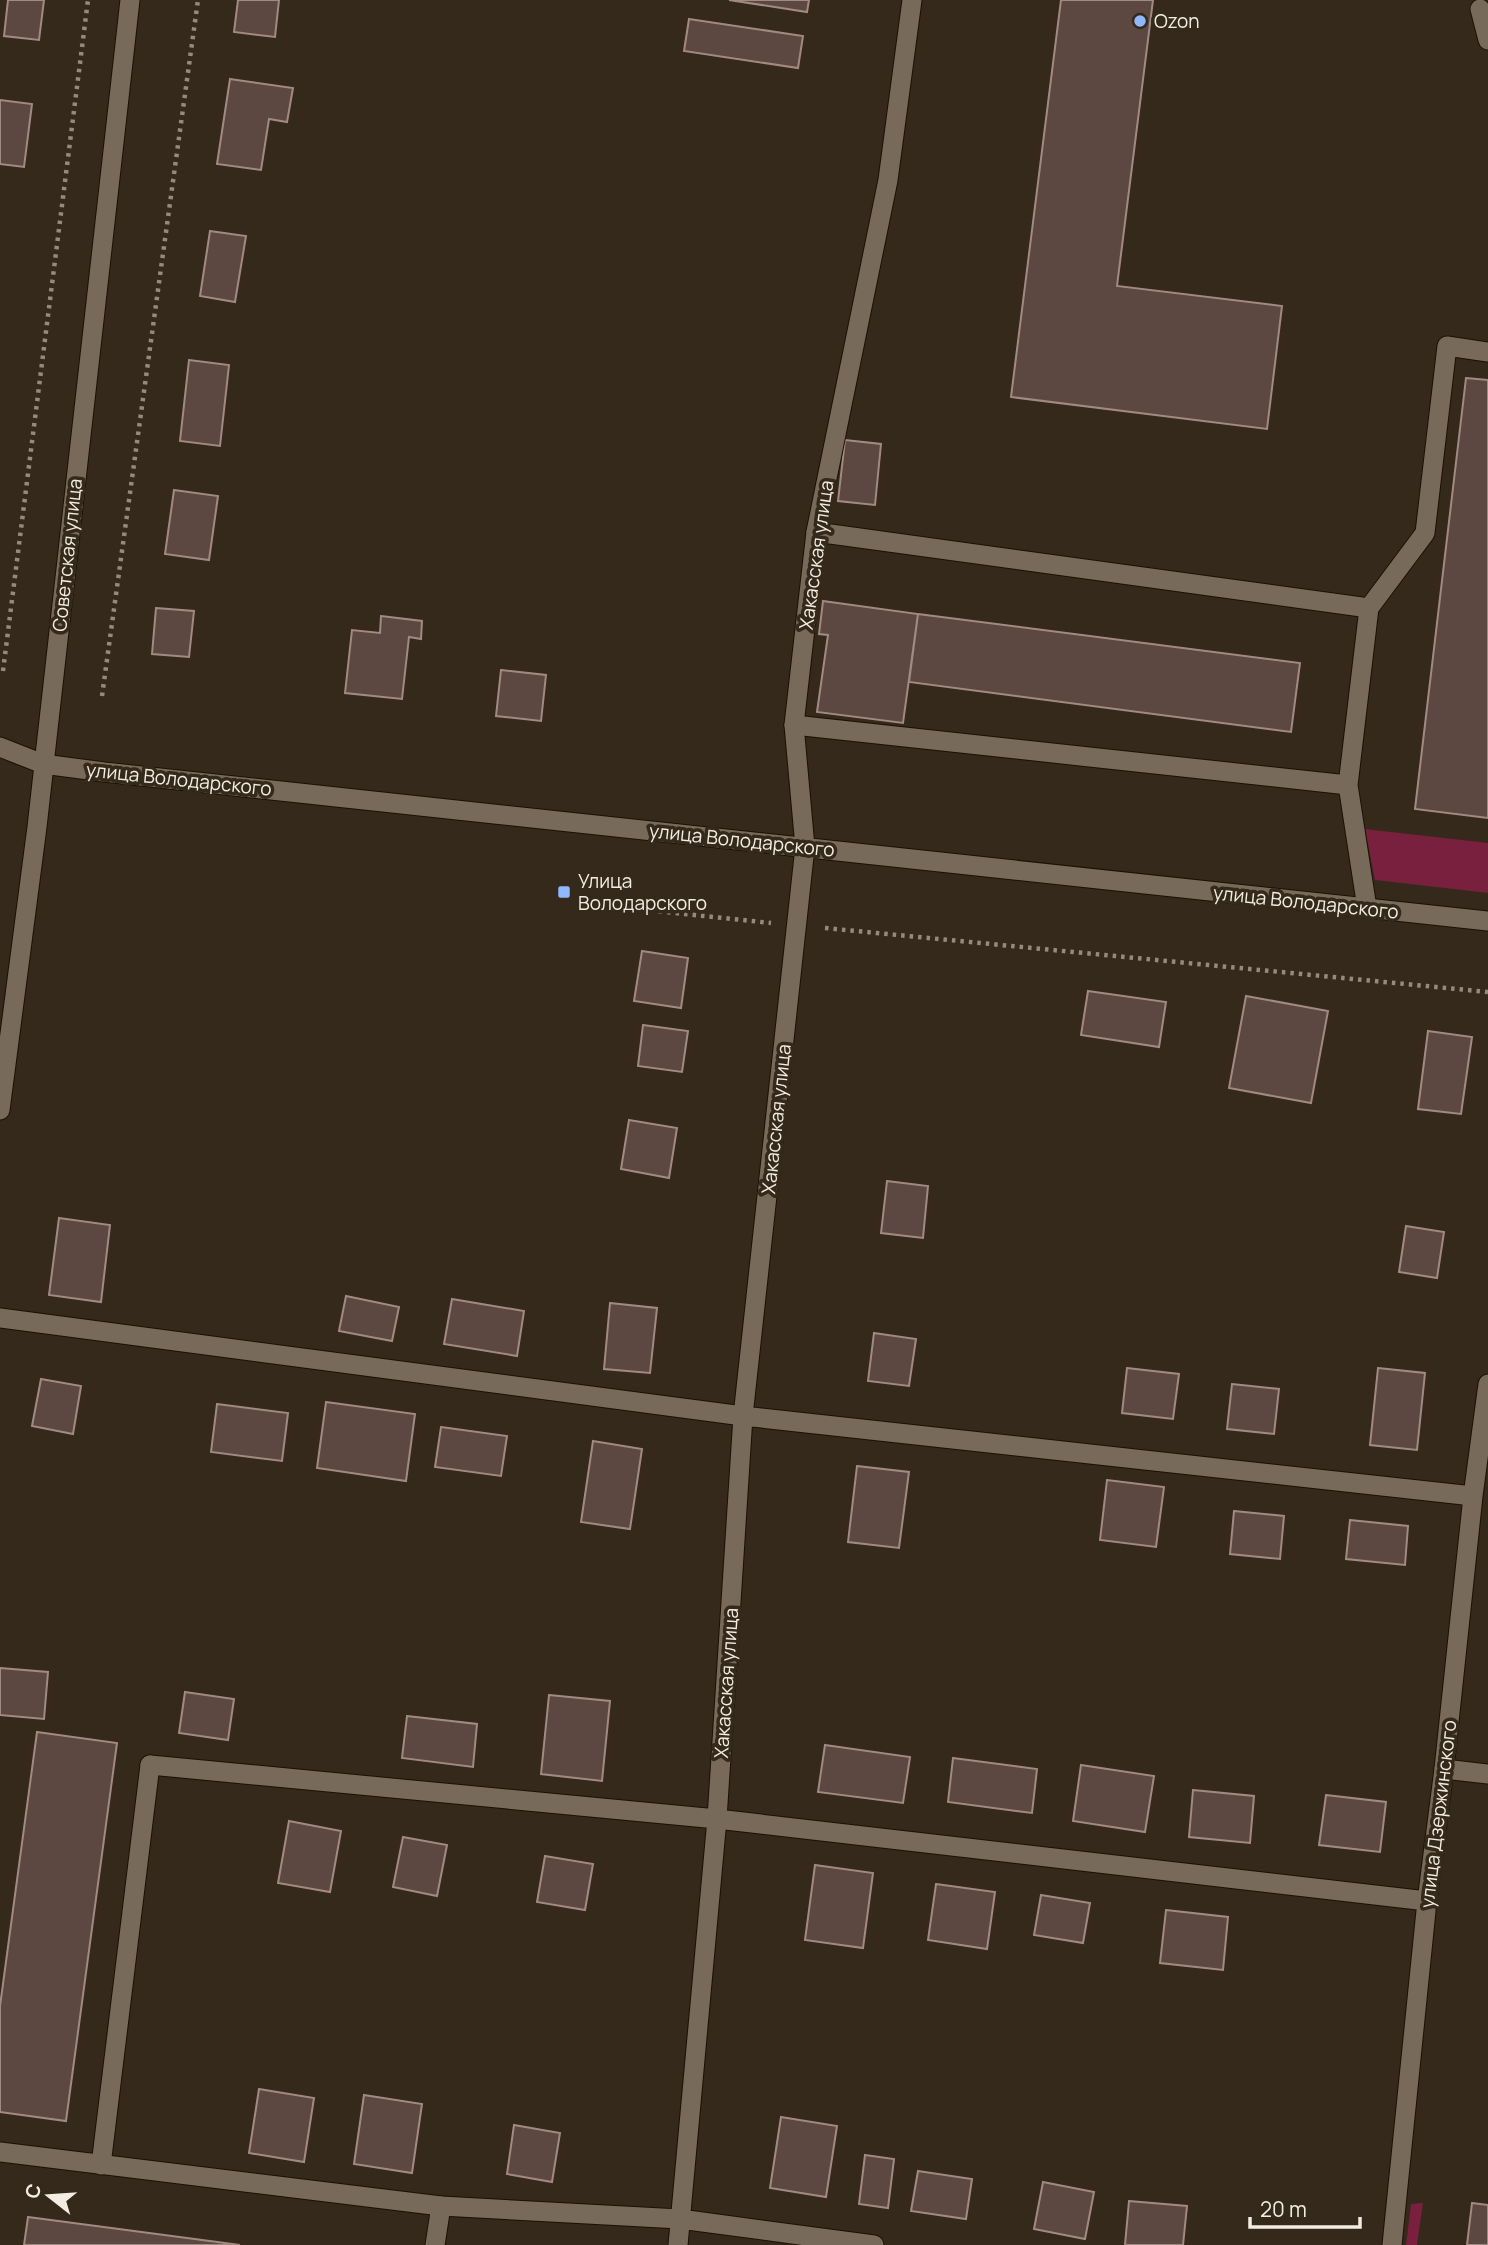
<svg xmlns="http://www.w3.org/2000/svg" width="1488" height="2245" font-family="Manrope,sans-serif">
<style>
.green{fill:#78203d}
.building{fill:#5c4841;stroke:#a18a82;stroke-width:2}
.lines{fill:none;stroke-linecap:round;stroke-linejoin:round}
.service-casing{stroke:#1b1104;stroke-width:21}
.minor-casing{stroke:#1b1104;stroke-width:21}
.path{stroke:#948a7e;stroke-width:4.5;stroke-dasharray:3.5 5;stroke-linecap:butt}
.service{stroke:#786a5a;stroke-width:19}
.minor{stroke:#786a5a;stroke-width:19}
.poi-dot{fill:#90b8fd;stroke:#34291a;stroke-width:2.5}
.labels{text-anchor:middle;stroke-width:7;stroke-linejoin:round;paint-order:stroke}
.poi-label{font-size:19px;fill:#f4ece2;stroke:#34291a;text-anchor:start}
.street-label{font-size:19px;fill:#f4ece2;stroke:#34291a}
</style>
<rect width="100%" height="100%" fill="#34291a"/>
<path class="green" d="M1365,829L1488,843V893L1375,880Z
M1423,2203L1417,2245H1406L1411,2204Z"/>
<path class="building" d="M8,0H44L39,40L4,36Z
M238,0H279L275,37L234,32Z
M729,0H809L807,12Z
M1061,0H1153L1117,286L1282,306L1267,429L1011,397Z
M689,19L803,36L798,68L684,51Z
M230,79L293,88L287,122L269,119L261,170L217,164Z
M0,100L32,104L24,167L0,164Z
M210,231L246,236L235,302L200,296Z
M189,360L229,365L220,446L180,441Z
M1466,378L1488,380V818L1415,809Z
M845,440L881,444L875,505L838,501Z
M174,490L218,496L209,560L165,554Z
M823,601L918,614L903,723L817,712L828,635L819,634Z
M156,608L194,611L189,657L152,654Z
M918,614L1300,663L1291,732L909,682Z
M381,616L422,621L421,639L409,637L402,699L345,693L352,630L380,633Z
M501,670L546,675L541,721L496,716Z
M642,951L688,958L681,1008L634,1001Z
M1088,991L1166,1002L1159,1047L1081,1035Z
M1246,996L1328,1011L1311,1103L1229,1088Z
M643,1025L688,1031L682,1072L638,1066Z
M1428,1031L1472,1037L1461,1114L1418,1109Z
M629,1120L677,1128L669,1178L621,1169Z
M887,1181L928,1186L923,1238L881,1233Z
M59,1218L110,1225L101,1302L49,1295Z
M1406,1226L1444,1232L1437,1278L1399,1272Z
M346,1296L399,1307L392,1341L339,1331Z
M452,1299L524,1311L517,1356L444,1344Z
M610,1303L657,1308L650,1373L604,1369Z
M874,1333L916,1339L909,1386L868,1381Z
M1127,1368L1179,1374L1173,1419L1122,1413Z
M1378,1368L1425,1373L1417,1450L1370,1445Z
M41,1379L81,1386L73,1434L32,1426Z
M1232,1384L1279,1389L1274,1434L1227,1429Z
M326,1402L415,1414L406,1481L317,1468Z
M217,1404L288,1413L282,1461L211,1452Z
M441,1427L507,1436L501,1476L435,1467Z
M593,1441L642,1449L630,1529L581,1522Z
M857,1466L909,1472L899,1548L848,1542Z
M1107,1480L1164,1487L1156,1547L1100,1540Z
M1234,1511L1284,1516L1280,1559L1230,1554Z
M1350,1520L1408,1526L1405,1565L1346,1559Z
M0,1668L48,1672L44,1719L0,1715Z
M185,1692L234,1699L228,1740L179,1733Z
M549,1695L610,1701L602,1781L541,1774Z
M407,1716L477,1724L473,1767L402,1758Z
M37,1732L117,1743L66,2121L0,2112V2006Z
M825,1745L910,1757L903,1803L818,1792Z
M953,1758L1037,1769L1032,1813L948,1802Z
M1081,1765L1154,1776L1145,1832L1073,1821Z
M1193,1790L1254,1796L1250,1843L1189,1837Z
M1326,1795L1386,1802L1380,1852L1319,1845Z
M289,1821L341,1831L330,1892L278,1883Z
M403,1837L447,1845L437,1896L393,1887Z
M545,1856L593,1864L585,1910L537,1902Z
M815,1865L873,1873L863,1948L805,1940Z
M936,1884L995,1892L987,1949L928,1940Z
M1041,1895L1090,1903L1083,1943L1034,1935Z
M1166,1910L1228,1917L1223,1970L1160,1963Z
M259,2089L314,2098L304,2162L249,2153Z
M364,2095L422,2104L412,2173L354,2164Z
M781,2117L837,2126L826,2197L770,2188Z
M514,2125L560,2133L552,2182L507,2174Z
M865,2155L894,2159L888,2208L859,2204Z
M918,2171L972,2179L966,2219L911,2211Z
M1043,2182L1094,2192L1085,2239L1034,2229Z
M1129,2201L1187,2206L1183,2245H1125Z
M1472,2203L1488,2205V2245H1467Z
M28,2217L240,2245H24Z"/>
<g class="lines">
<g class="service-casing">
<path id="service" d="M1480,9L1488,40
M816,532L1369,608
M794,725L1348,785
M1367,908L1348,785L1369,608L1425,533L1447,346L1488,352
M1444,1769L1488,1774
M101,2165L150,1765
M435,2245L441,2206"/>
</g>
<g class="minor-casing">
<path id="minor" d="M0,747L43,764L104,772L1488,921
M0,1110L37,827L130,0
M0,1318L743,1416L1473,1496
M150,1765L717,1819L1427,1901
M0,2152L441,2206L680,2219L874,2245
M678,2245L717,1819L743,1416L805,847L794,725L816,532L888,180L912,0
M1392,2245L1427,1901L1444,1769L1473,1496L1488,1384"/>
</g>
<path class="path" d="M3,671L88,0
M102,696L198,0
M608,906L771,923
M825,928L1488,992"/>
<use href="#service" class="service"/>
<use href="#minor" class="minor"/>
</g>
<g class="poi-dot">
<circle cx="1140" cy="21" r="7"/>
<rect x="557" y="885" width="14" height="14" rx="3.5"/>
</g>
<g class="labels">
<g class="poi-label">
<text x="1154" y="28">Ozon</text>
<text x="578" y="888">Улица<tspan x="578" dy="22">Володарского</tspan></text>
</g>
<g class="street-label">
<text transform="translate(67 555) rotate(-84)" y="7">Советская улица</text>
<text transform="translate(816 555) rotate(-82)" y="7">Хакасская улица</text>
<text transform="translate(179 779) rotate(6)" y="7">улица Володарского</text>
<text transform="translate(742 840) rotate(6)" y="7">улица Володарского</text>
<text transform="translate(1306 902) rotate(6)" y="7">улица Володарского</text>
<text transform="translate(776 1119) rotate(-84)" y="7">Хакасская улица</text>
<text transform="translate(726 1683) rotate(-86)" y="7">Хакасская улица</text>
<text transform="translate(1438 1814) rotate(-83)" y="7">улица Дзержинского</text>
</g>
</g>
<g transform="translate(49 2196) rotate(287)" stroke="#34291a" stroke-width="5" paint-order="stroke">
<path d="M0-5L12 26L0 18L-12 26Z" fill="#f4ece2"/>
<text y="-10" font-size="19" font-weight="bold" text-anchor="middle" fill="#f4ece2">С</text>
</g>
<path d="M1250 2217v10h110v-10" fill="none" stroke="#f4ece2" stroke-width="3.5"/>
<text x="1260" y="2217" font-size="21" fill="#f4ece2" stroke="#34291a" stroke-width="5" paint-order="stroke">20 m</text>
</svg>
